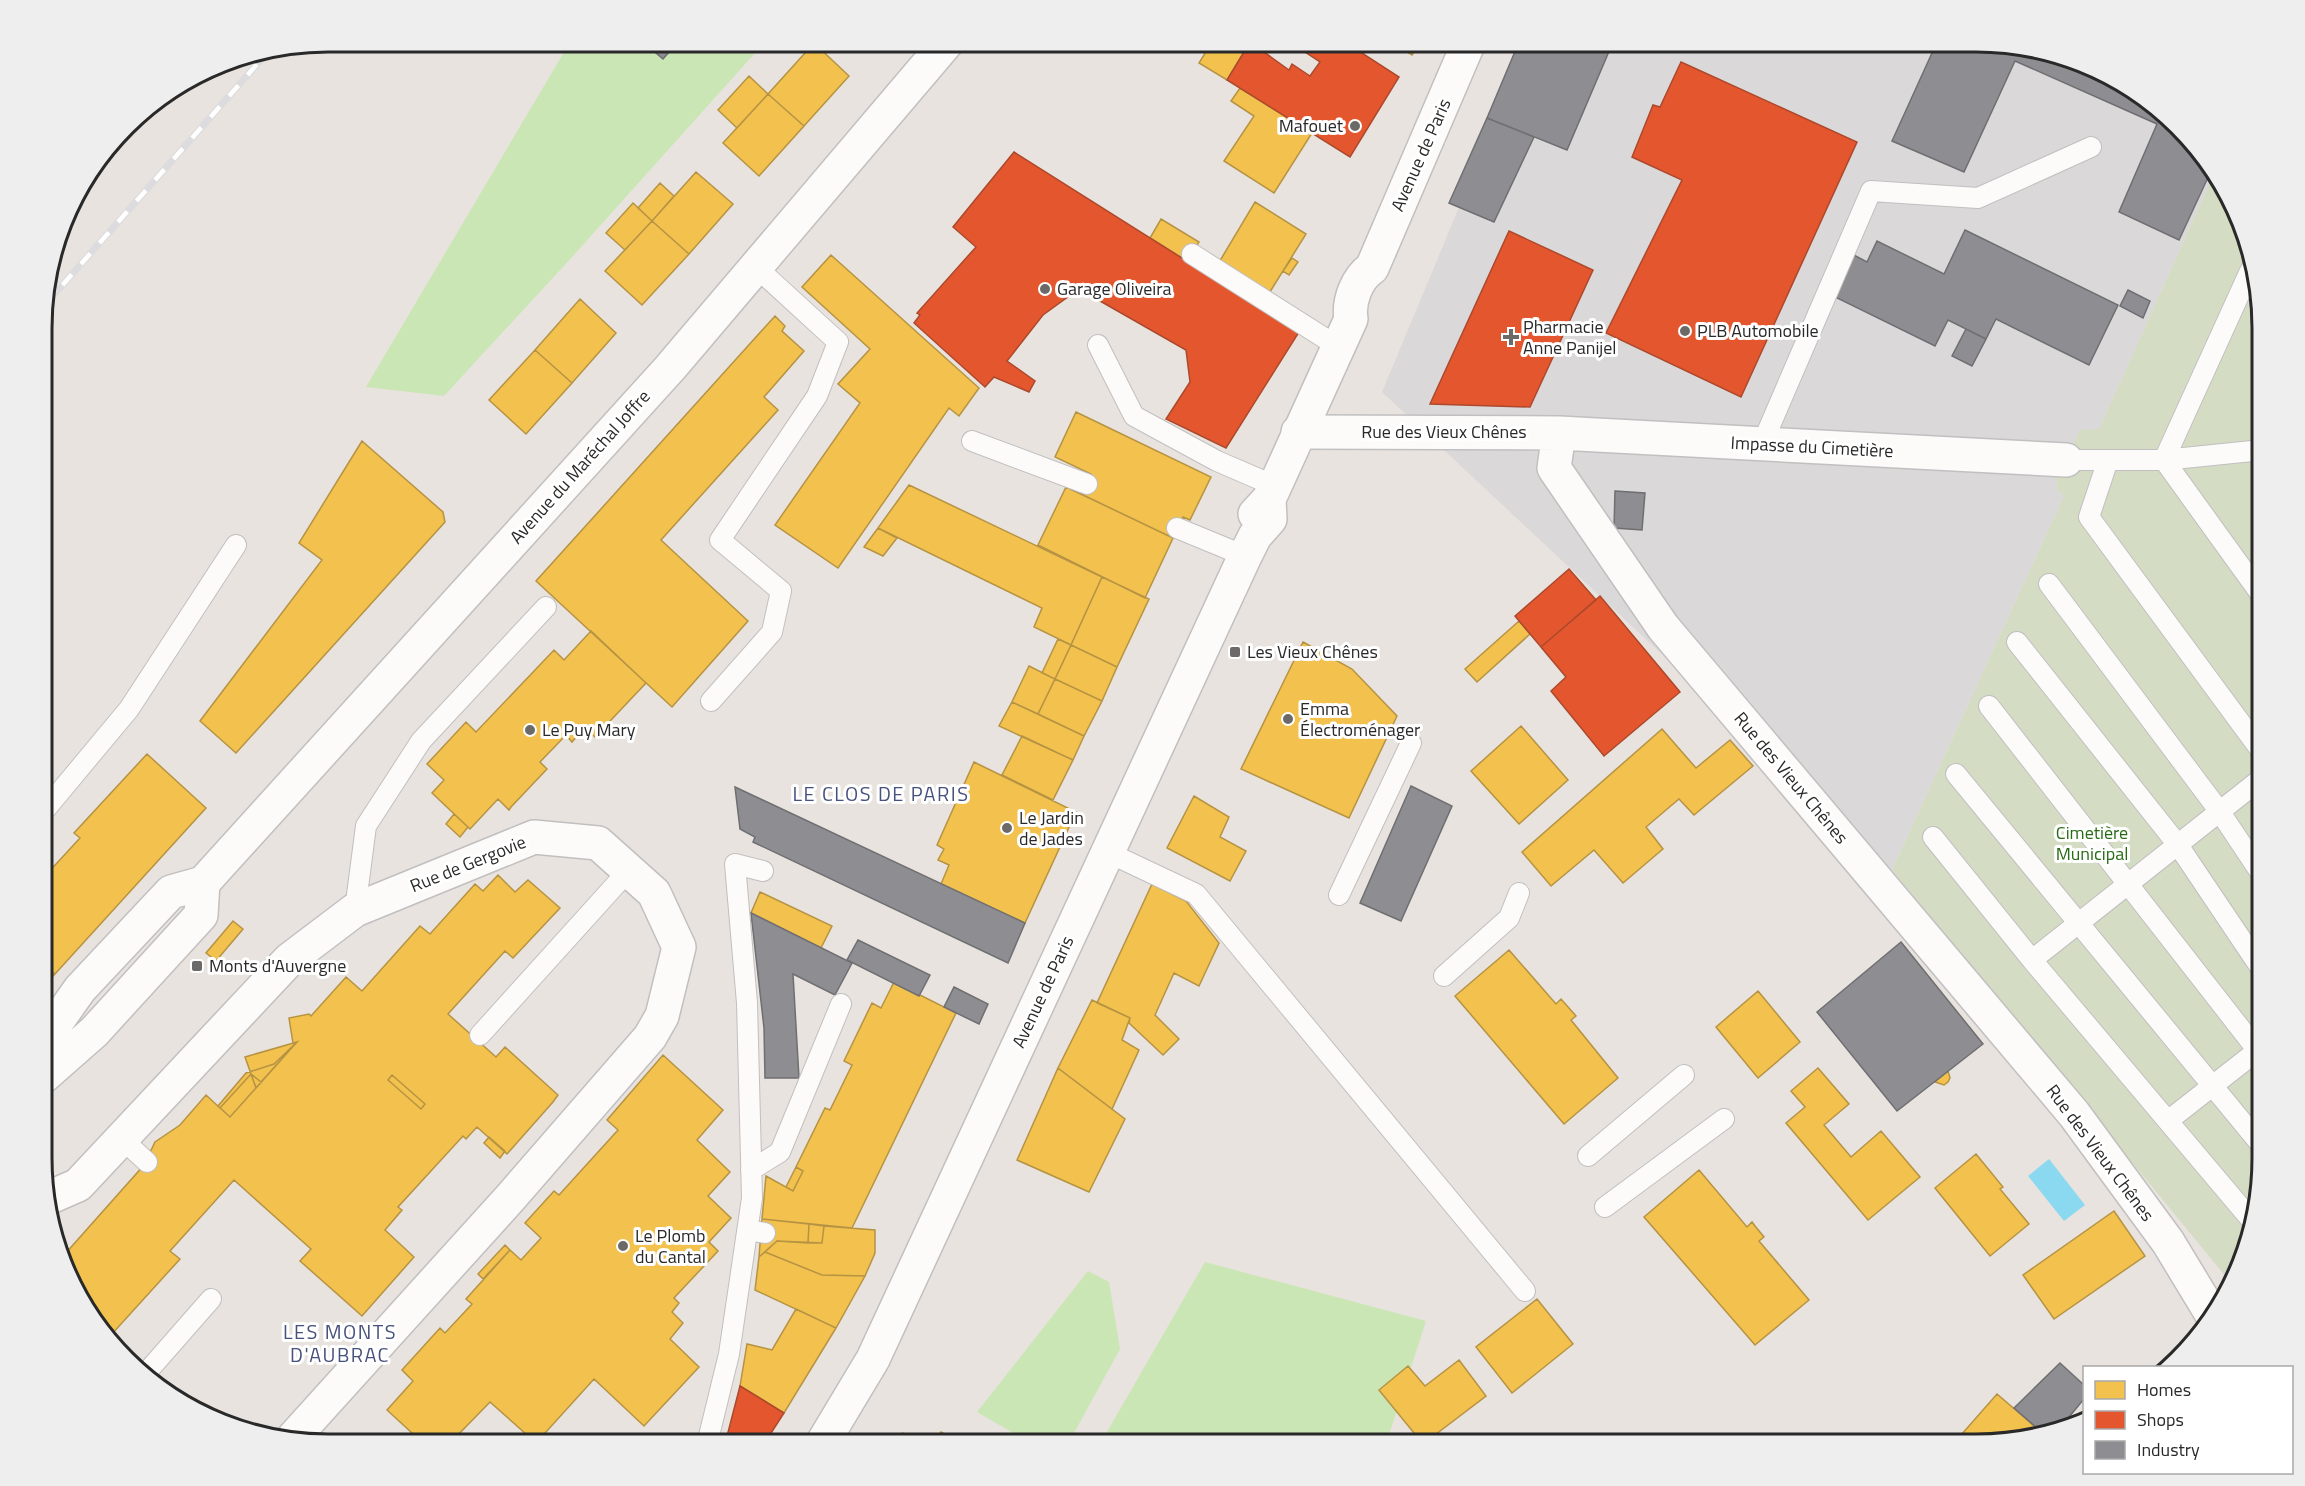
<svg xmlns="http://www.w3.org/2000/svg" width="2305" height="1486" font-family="'Titillium Web',sans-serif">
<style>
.industrial{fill:#dbd8da}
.green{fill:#cae6b4}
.cemetery{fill:#d4ddc4}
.water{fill:#8bd9f0}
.homes{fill:#f2c14e;stroke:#b69343;stroke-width:1.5}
.shops{fill:#e4572e;stroke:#ac492c;stroke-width:1.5}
.industry{fill:#8d8d92;stroke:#6f6f72;stroke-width:1.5}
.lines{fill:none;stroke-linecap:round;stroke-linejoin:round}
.service-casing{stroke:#c1bfc0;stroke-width:22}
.minor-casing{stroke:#c1bfc0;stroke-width:36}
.secondary-casing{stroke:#c1bfc0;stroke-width:36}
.service{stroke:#fcfbfa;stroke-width:20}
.minor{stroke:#fcfbfa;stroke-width:33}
.secondary{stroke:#fcfbfa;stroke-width:33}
.rail-casing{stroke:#dcdcde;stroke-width:7}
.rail{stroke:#fff;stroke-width:4.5;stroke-dasharray:14;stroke-linecap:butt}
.poi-dot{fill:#6c6a68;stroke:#fff;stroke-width:2}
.labels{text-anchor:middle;stroke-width:6;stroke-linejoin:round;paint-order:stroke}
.poi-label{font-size:18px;fill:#292929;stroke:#fff;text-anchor:start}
.street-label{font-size:18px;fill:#292929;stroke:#fff}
.park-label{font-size:18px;fill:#286b14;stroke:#fff}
.neighbourhood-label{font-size:20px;letter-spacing:1.5px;fill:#46517d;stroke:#fff}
.rim{fill:none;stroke:#292929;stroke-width:3}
</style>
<rect width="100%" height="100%" fill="#e8e3de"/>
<path class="industrial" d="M1528,42H1977L2068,57L2136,91L2214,174L2099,429L2066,460L2056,478L2058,491L2064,496L1892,870L1382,392Z"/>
<path class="green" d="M570,42H765L572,257L444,396L366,387Z
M1205,1262L1426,1321L1386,1444H1100Z
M1088,1271L1109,1282L1120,1349L1068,1444H1032L977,1412Z"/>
<path class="cemetery" d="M2214,174L2225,186L2262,310V1176L2248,1249L2231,1283L1892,870L2064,496L2058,491L2056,479L2080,430L2099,429Z"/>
<path class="water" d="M2049,1159L2085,1205L2064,1221L2028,1176Z"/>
<path class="homes" d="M1212,42H1250L1227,80L1199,63Z
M1392,42H1421L1412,55Z
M814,43L849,76L804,126L768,94Z
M749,76L768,94L737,128L718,110Z
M1240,88L1312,133L1274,193L1224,161L1254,116L1231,101Z
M768,94L804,126L759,176L723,143Z
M696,172L733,204L689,254L652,221Z
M660,183L674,196L652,221L638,208Z
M1255,202L1306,234L1268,295L1218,264Z
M633,203L652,221L625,250L606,233Z
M1161,219L1199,242L1187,261L1150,238Z
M652,221L689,254L642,305L605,271Z
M831,255L979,388L959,416L949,408L838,568L775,525L860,403L838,384L870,349L802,287Z
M1292,258L1298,262L1289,275L1283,271Z
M580,299L616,333L572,383L535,350Z
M775,316L785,326L782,331L804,351L764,397L778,410L661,540L748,621L672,707L536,581Z
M535,350L572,383L526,434L489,400Z
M1076,412L1211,477L1190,520L1183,517L1173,538L1081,494L1091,474L1055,457Z
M362,441L443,512L445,522L236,753L200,721L322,560L299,543Z
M909,485L1102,577L1071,645L1034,627L1042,608L878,528Z
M1066,487L1173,538L1145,598L1038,545Z
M878,528L897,538L883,556L864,547Z
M1102,577L1149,599L1117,667L1071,645Z
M1519,621L1530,634L1477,682L1465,669Z
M591,631L646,683L595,737L584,728L572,742L566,735L540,762L547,769L511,807L509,810L498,799L470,829L432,793L444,780L427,764L466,722L476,732L554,650L564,660Z
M1058,639L1071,645L1055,679L1042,673Z
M1303,642L1352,669L1397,716L1349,818L1241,769Z
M1071,645L1117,667L1102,701L1055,679Z
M1029,666L1055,679L1038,714L1012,702Z
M1055,679L1102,701L1084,736L1038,714Z
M1012,702L1084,736L1073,760L999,726Z
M1521,726L1568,780L1519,824L1471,771Z
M1662,729L1696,768L1730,740L1753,766L1694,815L1679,799L1646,827L1663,849L1623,883L1594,850L1551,886L1522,852Z
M1022,736L1073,760L1053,800L1002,775Z
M147,754L206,808L55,974L44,965V877L80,838L74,833Z
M974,762L1076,812L1025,923L941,884L949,865L938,860L944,849L937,845Z
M1194,796L1229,817L1220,837L1246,851L1230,881L1167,848Z
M454,814L468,827L460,837L446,824Z
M498,875L515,892L528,880L560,908L513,958L505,951L448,1014L496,1057L505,1047L558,1095L553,1102L507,1154L477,1127L466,1139L463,1136L398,1207L402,1210L385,1230L414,1257L362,1316L300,1261L311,1249L234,1180L170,1251L180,1259L112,1334L81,1301L65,1254L144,1165L155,1142L180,1125L206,1095L220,1108L251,1074L261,1082L297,1042L293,1043L289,1018L309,1014L311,1016L346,977L362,991L420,926L430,934L475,884L483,891Z
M1152,884L1186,901L1219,943L1199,986L1174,973L1155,1015L1179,1039L1163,1055L1129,1023L1130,1018L1097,1003Z
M760,892L832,926L821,948L751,913Z
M233,921L243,929L216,961L206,953Z
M1509,950L1556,1004L1561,999L1576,1016L1571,1020L1618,1078L1564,1124L1455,996Z
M44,965L55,974L44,985Z
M894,982L956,1013L852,1228L762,1219L766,1176L793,1191L803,1171L796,1167L825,1108L830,1110L852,1065L844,1061L872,1003L881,1008Z
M1758,991L1800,1042L1758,1078L1716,1027Z
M1092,1000L1130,1018L1122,1040L1139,1050L1112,1109L1058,1068Z
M297,1042L256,1088L245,1057Z
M297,1042L230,1117L218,1106L246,1073L274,1064Z
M663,1055L723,1110L697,1140L730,1172L708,1196L731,1218L709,1242L718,1251L674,1298L679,1303L672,1312L683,1323L670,1339L699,1367L644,1426L594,1379L536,1443L490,1402L454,1439L459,1444H424L387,1410L413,1381L402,1370L440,1328L445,1333L472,1304L466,1299L510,1250L521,1260L541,1238L525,1223L554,1191L559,1195L618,1130L607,1120Z
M1058,1068L1125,1119L1089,1192L1017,1160Z
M1818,1068L1849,1104L1824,1125L1851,1157L1881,1131L1920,1177L1868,1220L1786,1123L1805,1107L1791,1091Z
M1948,1071L1950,1078L1948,1082L1944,1085L1935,1082Z
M392,1075L425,1104L421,1109L388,1080Z
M489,1137L505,1151L500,1158L484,1143Z
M1976,1154L2003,1187L2000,1189L2029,1224L1990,1256L1935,1188Z
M796,1167L803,1171L793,1191L786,1187Z
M1699,1170L1747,1227L1752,1222L1755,1226L1764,1237L1759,1241L1809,1300L1755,1345L1644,1217Z
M2114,1211L2145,1256L2054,1319L2023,1275Z
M762,1219L809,1224L808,1243L777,1241L759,1257Z
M809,1224L824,1226L822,1243H808Z
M824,1226L875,1230V1253L865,1276L822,1275L765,1252L777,1241L822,1243Z
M505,1245L510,1250L483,1279L478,1274Z
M765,1252L822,1275L865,1276L836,1328L755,1290L759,1257Z
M1537,1299L1573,1344L1512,1393L1476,1347Z
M796,1309L836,1328L784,1413L740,1386L747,1344L772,1350Z
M1459,1360L1486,1396L1423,1444L1379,1390L1408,1366L1425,1386Z
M1997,1394L2039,1430L1995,1443H1954Z
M941,1432L960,1444H932Z
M903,1433L919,1444H895Z"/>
<path class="shops" d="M1250,42L1289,70L1292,64L1310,76L1320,62L1302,50L1307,42H1345L1399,77L1350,157L1227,80Z
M1681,62L1857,142L1741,397L1606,333L1682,180L1632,157L1653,105L1660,107Z
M1014,152L1299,332L1226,448L1166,419L1190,382L1186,350L1079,289L1043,315L1007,361L1035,381L1029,392L994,377L985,387L914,323L920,315L917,313L976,247L953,227Z
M1509,231L1593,270L1530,407L1430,404Z
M1569,569L1596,600L1541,647L1515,616Z
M1600,596L1680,692L1604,756L1551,691L1566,677L1541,647Z
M740,1386L784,1413L764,1444H725Z"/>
<path class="industry" d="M643,42H678L663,59Z
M1519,42H1613L1567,150L1487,118Z
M1916,42H1937L1933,51Z
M1937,42H1977L2068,57L2136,91L2211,171L2179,240L2119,212L2157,124L2015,61L1964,172L1892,141Z
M1487,118L1534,137L1494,222L1449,203Z
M1965,230L2118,305L2089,365L1996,319L1986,339L1948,320L1935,346L1833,296L1852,254L1867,262L1877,241L1944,274Z
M2128,290L2150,301L2143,318L2120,306Z
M1966,329L1986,339L1972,366L1952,356Z
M1615,491L1645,493L1642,530L1614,528Z
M1411,786L1452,806L1401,921L1360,903Z
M735,787L1025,923L1008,963L753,842L755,837L740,829Z
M751,913L852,963L835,995L793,974L799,1078H765L764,1028Z
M858,940L930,975L919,996L847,960Z
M1901,942L1983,1044L1897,1111L1817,1012Z
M954,987L988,1004L979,1024L944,1007Z
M2060,1363L2084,1385V1399L2064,1423L2039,1430L2014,1408Z"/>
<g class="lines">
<g class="service-casing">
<path id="service" d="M1192,254L1337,346
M2250,271L2164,460L2262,596
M1098,345L1134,416L1217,461L1275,486
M972,441L1087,484
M1762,444L1871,191L1978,198L2091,147
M2066,460H2164L2262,450
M2108,460L2089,517L2262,752
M1177,528L1245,556
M2049,584L2220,812L2262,875
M2017,642L2178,845L2262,970
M711,701L772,632L781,591L720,540L817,396L838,342L756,267
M1989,706L2262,1056
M1956,774L2262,1146
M44,811L129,709L236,545
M1933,837L2032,960L2262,778
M1107,852L1196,894L1525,1291
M1339,895L1411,743
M355,910L366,826L421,741L546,607
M2032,960L2253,1222
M1444,976L1509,918L1519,893
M480,1035L629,870
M2169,1120L2262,1047
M122,1139L147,1162
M1588,1156L1684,1075
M751,1170L780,1152L841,1004
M1605,1207L1724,1119
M748,1230L765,1233
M147,1372L211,1299
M707,1444L729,1354L752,1198L747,1003L735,864L763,871"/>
</g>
<g class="minor-casing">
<path id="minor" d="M1298,432L1559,433L2066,460
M1559,433L1554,468L1663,627L2074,1114L2168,1242L2214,1318
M46,1199L78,1185L289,960L355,910L534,837L598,843L654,893L679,947L662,1016L650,1037L511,1197L293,1438"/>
</g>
<g class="secondary-casing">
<path id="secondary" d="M1255,514L1269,499L1275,486L1351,319C1348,301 1357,278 1372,268L1469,42
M44,1040L80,989L171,892L203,883L670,368L947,42
M44,1076L94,1032L201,915L203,883
M822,1444L873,1359L1245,556L1255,536L1270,519L1269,499"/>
</g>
<use href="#service" class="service"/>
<use href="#minor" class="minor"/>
<use href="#secondary" class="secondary"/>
<g class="rail-casing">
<path id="rail" d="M44,306L266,54"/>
</g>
<use href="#rail" class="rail"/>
</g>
<g class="poi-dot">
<circle cx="1355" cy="126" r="6"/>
<circle cx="1045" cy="289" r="6"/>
<circle cx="1685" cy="331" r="6"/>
<path d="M1508 328h6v6h6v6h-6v6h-6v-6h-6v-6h6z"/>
<rect x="1229" y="646" width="12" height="12" rx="3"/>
<circle cx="1288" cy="719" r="6"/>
<circle cx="530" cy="730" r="6"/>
<circle cx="1007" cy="828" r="6"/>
<rect x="191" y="960" width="12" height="12" rx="3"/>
<circle cx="623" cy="1246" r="6"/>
</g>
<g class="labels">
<g class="poi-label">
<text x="1343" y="132" text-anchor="end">Mafouet</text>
<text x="1057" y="295">Garage Oliveira</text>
<text x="1523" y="333">Pharmacie<tspan x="1523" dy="21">Anne Panijel</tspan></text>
<text x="1697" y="337">PLB Automobile</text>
<text x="1247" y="658">Les Vieux Chênes</text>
<text x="1300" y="715">Emma<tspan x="1300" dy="21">Électroménager</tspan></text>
<text x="542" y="736">Le Puy Mary</text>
<text x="1019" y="824">Le Jardin<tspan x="1019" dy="21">de Jades</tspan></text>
<text x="209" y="972">Monts d'Auvergne</text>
<text x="635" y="1242">Le Plomb<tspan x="635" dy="21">du Cantal</tspan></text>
</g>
<g class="street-label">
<text transform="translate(1421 155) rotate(-66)" y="6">Avenue de Paris</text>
<text x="1444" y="438">Rue des Vieux Chênes</text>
<text transform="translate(1812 447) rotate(3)" y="6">Impasse du Cimetière</text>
<text transform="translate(580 467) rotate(-48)" y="6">Avenue du Maréchal Joffre</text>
<text transform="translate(1791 778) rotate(50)" y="6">Rue des Vieux Chênes</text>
<text transform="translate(468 864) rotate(-22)" y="6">Rue de Gergovie</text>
<text transform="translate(1043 992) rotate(-65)" y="6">Avenue de Paris</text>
<text transform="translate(2100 1153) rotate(53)" y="6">Rue des Vieux Chênes</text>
</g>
<g class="park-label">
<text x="2092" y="839">Cimetière<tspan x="2092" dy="21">Municipal</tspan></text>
</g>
<g class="neighbourhood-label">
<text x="881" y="801">LE CLOS DE PARIS</text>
<text x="340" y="1339">LES MONTS<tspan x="340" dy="23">D'AUBRAC</tspan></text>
</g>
</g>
<path d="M0 0H2305V1486H0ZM328 52H1976A276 276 0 0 1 2252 328V1158A276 276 0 0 1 1976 1434H328A276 276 0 0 1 52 1158V328A276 276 0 0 1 328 52Z" fill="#eee" fill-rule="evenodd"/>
<path class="rim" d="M328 52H1976A276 276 0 0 1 2252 328V1158A276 276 0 0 1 1976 1434H328A276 276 0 0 1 52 1158V328A276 276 0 0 1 328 52Z"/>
<rect x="2083" y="1366" width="210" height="108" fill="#ffffff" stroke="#a9a9a9" stroke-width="1.5"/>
<rect x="2095" y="1381" width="30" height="18" fill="#f2c14e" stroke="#a9a9a9" stroke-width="1.5"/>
<text x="2137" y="1396" font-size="18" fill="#292929">Homes</text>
<rect x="2095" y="1411" width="30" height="18" fill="#e4572e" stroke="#a9a9a9" stroke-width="1.5"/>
<text x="2137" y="1426" font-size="18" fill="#292929">Shops</text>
<rect x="2095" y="1441" width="30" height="18" fill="#8d8d92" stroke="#a9a9a9" stroke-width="1.5"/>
<text x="2137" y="1456" font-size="18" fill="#292929">Industry</text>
</svg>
